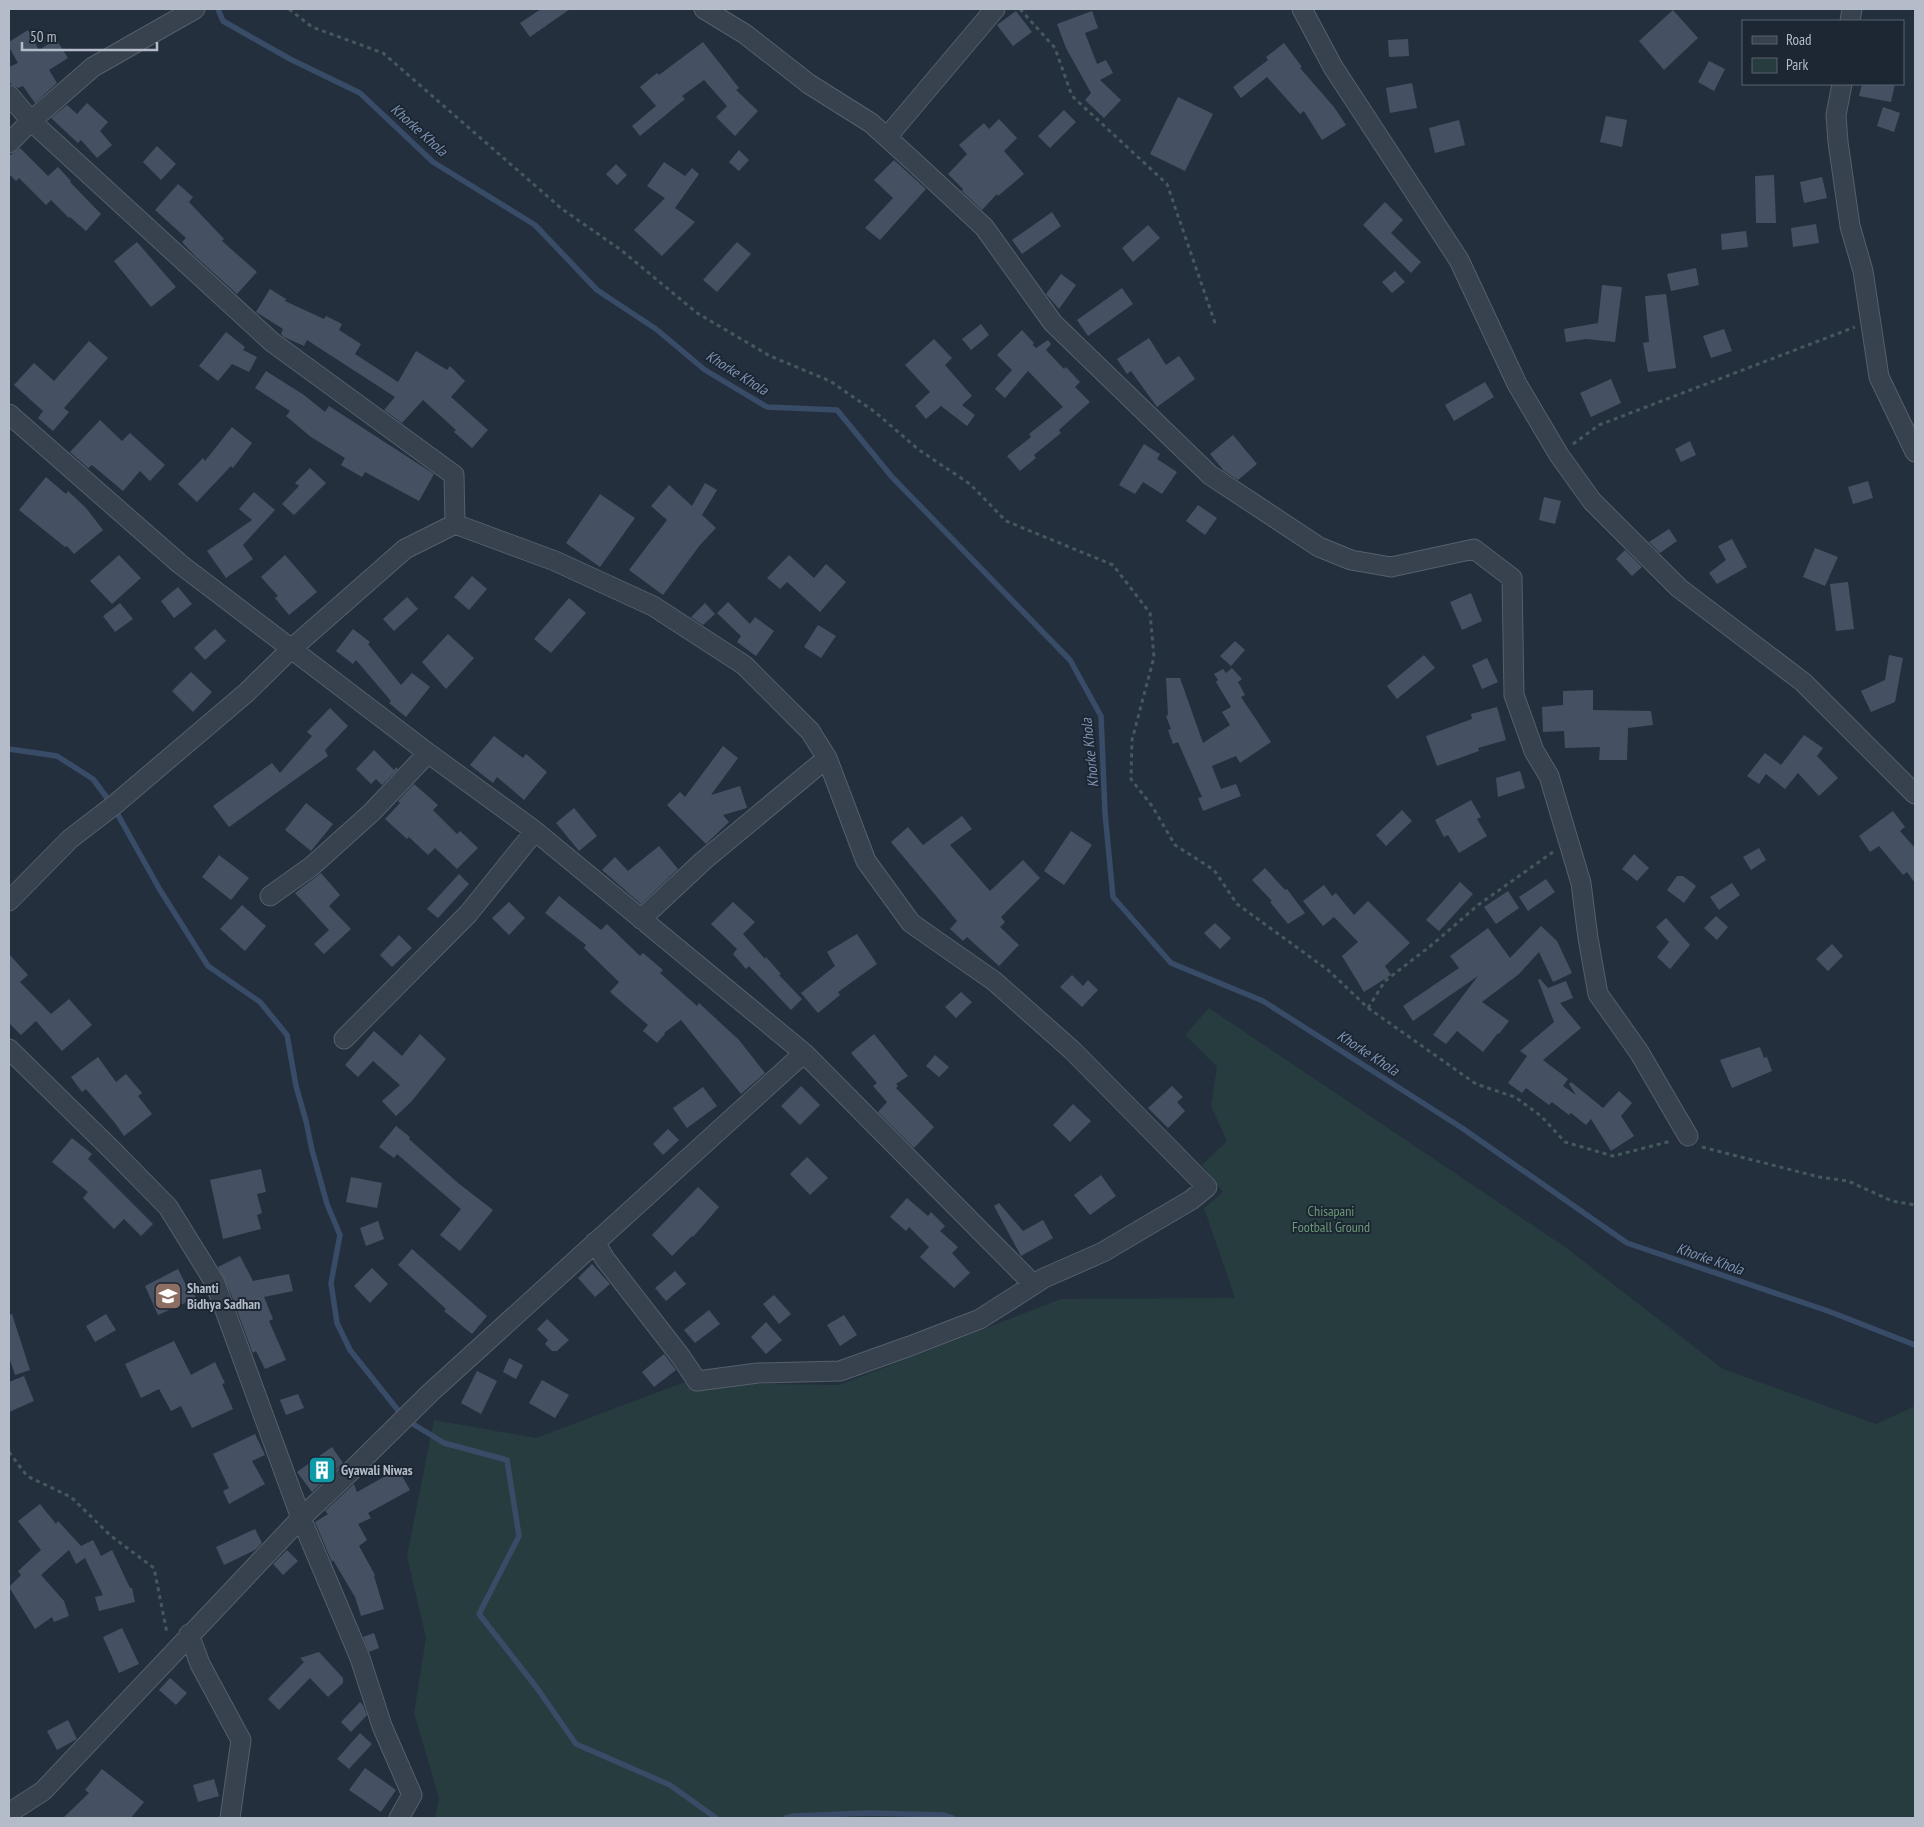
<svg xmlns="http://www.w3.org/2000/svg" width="1924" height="1827" font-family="'PT Sans Narrow',sans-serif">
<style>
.green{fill:#263c3f}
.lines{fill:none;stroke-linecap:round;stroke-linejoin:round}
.stream{stroke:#394c67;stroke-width:5.5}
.building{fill:#455162}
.minor-casing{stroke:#565f6c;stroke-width:21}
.path{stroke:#44595c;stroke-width:3;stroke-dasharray:4 4;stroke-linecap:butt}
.minor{stroke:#38414e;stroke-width:19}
.labels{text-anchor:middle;stroke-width:4;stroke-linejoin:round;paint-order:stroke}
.park-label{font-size:14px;fill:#6b9a76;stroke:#1d2633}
.poi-label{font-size:14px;font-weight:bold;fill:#b4bcc9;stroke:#1d2633;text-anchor:start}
.water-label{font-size:15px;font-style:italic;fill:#7c92b1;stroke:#1d2633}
</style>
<rect width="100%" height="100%" fill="#242f3e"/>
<path class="green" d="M1209,1008L1565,1247L1723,1369L1876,1424L1915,1406V1818H435L439,1798L414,1713L426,1638L407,1556L434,1420L536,1438L682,1383L839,1385L1061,1299L1235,1298L1204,1208L1223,1192L1202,1165L1227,1141L1211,1106L1217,1067L1185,1035Z"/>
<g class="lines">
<path class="stream" d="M218,9L223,21L290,59L360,93L433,162L535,225L597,290L656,329L705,370L767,407L837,410L892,477L1070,660L1101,716L1105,813L1113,897L1171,963L1263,1001L1462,1128L1627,1243L1828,1311L1915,1345
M9,749L57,756L93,779L113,806L160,890L208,966L260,1002L287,1035L296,1086L306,1121L312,1150L327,1204L340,1235L331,1283L337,1323L350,1350L405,1419L444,1443L507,1460L519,1536L479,1614L537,1688L576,1744L670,1785L716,1818
M786,1818L793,1816L868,1813L944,1815L953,1818"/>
</g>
<path class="building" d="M541,9H570L530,37L520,23Z
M1673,10L1698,38L1664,70L1639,41Z
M1016,11L1032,32L1013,46L997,25Z
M1092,11L1098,28L1085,33L1097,64L1106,60L1113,73L1100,80L1121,100L1104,118L1085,100L1091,93L1066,48L1057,24Z
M28,30L39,50L56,39L68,58L49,70L57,83L35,103L23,86L18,88L11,84L9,81V67L18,63L9,47V42Z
M1408,39L1409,56L1389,57L1388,40Z
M703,42L739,88L736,90L758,111L735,136L716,117L727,106L704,80L682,96L685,99L640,136L632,126L656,106L640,87L657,73L659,75Z
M1284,43L1302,67L1300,68L1334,107L1346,125L1322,140L1304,111L1300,114L1267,77L1241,98L1233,87L1268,60L1266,57Z
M1709,61L1725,69L1714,91L1698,82Z
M1412,83L1417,108L1390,113L1386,88Z
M1862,84H1895L1891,102L1859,96Z
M1178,97L1213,114L1185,171L1150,154Z
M87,103L108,122L100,131L112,145L97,158L81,140L78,143L51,118L67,105L77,114Z
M1883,107L1900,113L1894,132L1877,126Z
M1064,110L1076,122L1050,148L1038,136Z
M1606,116L1627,120L1622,147L1600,142Z
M999,119L1017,138L1004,151L1024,174L998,196L997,194L982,210L962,191L963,189L948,174L967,154L959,145L984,123L989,129Z
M1459,120L1465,145L1435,153L1429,128Z
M157,146L176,164L161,180L143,162Z
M20,148L48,176L58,167L71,181L70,182L101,214L86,231L70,217L69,218L51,200L46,205L19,178L16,181L9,174V156Z
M739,150L749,160L739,171L729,162Z
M894,160L926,189L880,240L865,228L893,198L874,180Z
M664,162L685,176L692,168L699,174L675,208L695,222L662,256L634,230L665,198L647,186Z
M616,164L627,175L617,185L606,174Z
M1774,175L1776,223H1756L1755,176Z
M1822,177L1827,198L1804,203L1800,182Z
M178,184L193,197L189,202L224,239L222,241L257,272L237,294L195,256L182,242L186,238L155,210Z
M1385,202L1403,220L1391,233L1421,262L1411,273L1363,225Z
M1052,212L1061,226L1022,254L1012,240Z
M1816,224L1819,243L1793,247L1791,228Z
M1148,225L1160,238L1133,262L1122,248Z
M1746,231L1748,247L1722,250L1721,234Z
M137,242L176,287L151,307L114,261Z
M737,242L751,254L717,292L703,280Z
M1696,268L1699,285L1671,291L1667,274Z
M1395,271L1405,282L1392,293L1382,282Z
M1061,274L1076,285L1059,309L1046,294Z
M1602,285L1622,287L1615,342L1586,339L1566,342L1564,329L1598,323Z
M1122,288L1133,304L1088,336L1077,320Z
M270,289L286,299L285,301L324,319L326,316L342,324L339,330L361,344L355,354L398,382L416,351L447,370L450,366L465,381L451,397L488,430L472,448L454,432L456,430L423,400L402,423L384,410L395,397L307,340L304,346L284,337L281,334L283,329L256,312Z
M1666,294L1676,368L1648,372L1643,343L1649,342L1645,296Z
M981,324L989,335L971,350L962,339Z
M1724,329L1732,351L1711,358L1703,336Z
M1022,330L1034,343L1031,348L1033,345L1036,348L1048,340L1051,344L1046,350L1064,369L1066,367L1080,382L1075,387L1090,402L1059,430L1061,433L1034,455L1036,458L1020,471L1007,456L1031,437L1029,434L1063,407L1028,371L1005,398L995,389L1012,370L997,355Z
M226,332L245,347L243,350L257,357L249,372L232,364L218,381L199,366Z
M1149,338L1166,365L1179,356L1195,379L1157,407L1131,371L1127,374L1117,359Z
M934,339L952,358L945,365L972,396L962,405L975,415L967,426L941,406L926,419L915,406L930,392L905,365Z
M89,341L108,358L64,408L69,412L53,431L38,418L43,411L14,385L34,363L54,381Z
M266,371L304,395L325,412L329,406L434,474L419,501L365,472L362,477L341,465L345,458L311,437L286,416L290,411L255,388Z
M1611,379L1621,403L1591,417L1580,393Z
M1485,382L1494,397L1454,421L1445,405Z
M100,420L122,441L130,433L165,465L150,481L140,471L123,491L92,465L88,468L70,452Z
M232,427L252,443L233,468L231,466L197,502L178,484L203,458L205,461Z
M1233,435L1257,464L1238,480L1224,471L1210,454Z
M1690,441L1696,455L1681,462L1675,449Z
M1144,444L1160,454L1157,459L1177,472L1162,494L1143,482L1135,494L1119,485Z
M310,468L326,483L294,515L282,504L299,486L295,483Z
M46,477L66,494L68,491L86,508L103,530L74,554L67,546L65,547L19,510Z
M1868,481L1873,498L1853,504L1848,487Z
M705,483L717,490L702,515L716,528L700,545L663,595L629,570L667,520L651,506L669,485L692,506Z
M254,492L275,510L243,545L253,559L226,578L207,551L252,520L239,509Z
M600,494L635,518L600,567L566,543Z
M1544,497L1561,501L1555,524L1539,520Z
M1198,505L1217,518L1205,535L1186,521Z
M1669,529L1677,541L1660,553L1649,542Z
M1732,539L1747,567L1717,584L1709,573L1726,560L1718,546Z
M1815,548L1838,557L1825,586L1803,577Z
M1625,550L1642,567L1632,576L1616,559Z
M119,555L141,578L112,604L90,581Z
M285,555L317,592L289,615L275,598L278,596L261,577Z
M789,555L814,578L826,564L846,582L820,612L787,582L780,589L767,578Z
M472,576L487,589L469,610L454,597Z
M1848,582L1854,629L1836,631L1830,584Z
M178,587L192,604L174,618L161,601Z
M1471,593L1482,621L1462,630L1450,602Z
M407,597L418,609L394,631L383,619Z
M569,598L586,613L551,653L534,639Z
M728,602L750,624L755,617L774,631L756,656L737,642L741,636L717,613Z
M120,603L133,619L115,632L103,616Z
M705,603L715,614L703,625L691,617Z
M818,625L836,636L821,658L804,647Z
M215,629L226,641L205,660L194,648Z
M353,629L370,642L368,644L401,685L412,673L430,687L406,717L389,703L391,701L356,660L353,664L336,651Z
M448,634L474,658L446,689L422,662Z
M1235,641L1245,650L1231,666L1220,656Z
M1424,655L1435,668L1397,699L1387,686Z
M1889,655L1903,658L1895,702L1871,712L1861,691L1885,680Z
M1487,658L1498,682L1482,689L1472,665Z
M1232,668L1242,679L1238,682L1245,695L1241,697L1271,742L1240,763L1236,756L1212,766L1221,789L1236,784L1241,796L1203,811L1198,798L1202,797L1178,742L1173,744L1168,730L1171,729L1166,716L1168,715L1166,678H1180L1203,743L1230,725L1222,712L1231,707L1216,682L1218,680L1214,674L1223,669L1226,673Z
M191,672L212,692L193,712L172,691Z
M1593,690V710L1651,711L1653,725L1628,728L1627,760H1599L1600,747L1565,748L1564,731L1543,732L1542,707L1563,705V691Z
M1497,707L1506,740L1478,748L1479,751L1437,766L1426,736L1472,719L1471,714Z
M330,708L348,726L325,750L328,756L229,827L213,806L272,763L280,773L312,736L307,732Z
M1804,735L1823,748L1817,756L1838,778L1819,796L1798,773L1785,789L1766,774L1759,784L1747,776L1765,753L1781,765Z
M494,736L523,758L526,754L547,772L524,800L497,777L493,783L470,765Z
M723,746L738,758L711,795L740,786L747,808L723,815L729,822L706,844L667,805L680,792L685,797Z
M374,750L394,770L396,767L398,769L382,785L376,779L371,784L356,769Z
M1520,771L1525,788L1498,797L1496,778Z
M414,784L438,805L433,810L457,834L460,831L478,848L457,869L435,848L428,855L409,837L407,839L385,819L400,803L398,801Z
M1471,800L1481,817L1477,819L1487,836L1459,853L1448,835L1444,837L1435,820Z
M306,803L333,824L311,851L285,830Z
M574,808L597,836L579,851L556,823Z
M1402,810L1412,821L1386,846L1376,835Z
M1893,811L1905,827L1900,831L1915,848V883L1907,872L1903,875L1879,846L1870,852L1859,836Z
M962,816L972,829L950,845L990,891L1023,860L1040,878L1001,917L1005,922L1000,927L1019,945L999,966L967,937L963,941L950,929L957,921L891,842L908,827L923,845Z
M1071,831L1092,845L1064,885L1044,871Z
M659,846L678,869L641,904L602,870L615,857L628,871Z
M1759,848L1766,860L1751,870L1743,857Z
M1634,854L1649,868L1637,881L1622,869Z
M219,855L249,878L231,900L202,877Z
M1265,868L1285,890L1287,889L1305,913L1288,924L1270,902L1272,901L1252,880Z
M321,873L340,895L329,906L351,929L324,954L314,944L329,930L295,893Z
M459,874L469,884L438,918L427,909Z
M1677,876H1683L1696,886L1684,903L1667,890Z
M1546,879L1555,892L1528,911L1519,897Z
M1460,882L1473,894L1439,931L1426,920Z
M1732,883L1740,895L1719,910L1710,897Z
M1324,885L1332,896L1336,893L1354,915L1368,901L1410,943L1385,966L1391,975L1364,992L1342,956L1358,942L1334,917L1323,926L1303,901Z
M1508,891L1519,908L1496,924L1484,907Z
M559,896L601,930L607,924L640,956L643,953L663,970L660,973L697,1006L699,1003L739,1040L765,1073L741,1094L681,1020L664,1033L665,1034L657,1043L643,1031L648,1025L610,992L619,982L584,948L586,945L545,913Z
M509,902L525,918L509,935L492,918Z
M733,902L755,922L743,934L765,959L766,957L781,974L779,975L802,999L791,1010L749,966L746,969L733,954L737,949L711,924Z
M242,905L266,926L245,951L220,929Z
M1716,916L1728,927L1717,940L1704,928Z
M1666,918L1690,945L1670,969L1657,957L1669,942L1656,927Z
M1215,923L1231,938L1220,949L1204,933Z
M1541,926L1557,941L1572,973L1553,982L1539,952L1519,974L1482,1002L1509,1021L1499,1034L1498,1033L1483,1052L1457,1031L1446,1044L1433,1035L1478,976L1413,1021L1403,1006L1459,968L1450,956L1488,928L1510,958Z
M857,934L877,964L838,992L840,995L818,1013L801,993L835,966L827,952Z
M399,935L412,948L392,967L380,955Z
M1832,944L1843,956L1828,971L1816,959Z
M9,954L28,975L20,982L51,1014L69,999L92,1025L62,1051L36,1021L21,1035L9,1023Z
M1072,975L1083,986L1088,980L1098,990L1082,1007L1060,987Z
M1540,979L1548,988L1566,981L1573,998L1560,1003L1581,1028L1543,1060L1568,1079L1563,1086L1576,1095L1569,1084L1571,1082L1603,1108L1619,1091L1632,1103L1621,1116L1634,1136L1611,1151L1591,1119L1586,1125L1571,1113L1569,1115L1552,1102L1549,1105L1526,1088L1522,1093L1508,1083L1527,1056L1520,1051L1554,1022L1538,980Z
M961,992L972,1002L956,1018L945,1007Z
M374,1031L402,1056L420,1034L446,1059L411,1102L396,1116L382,1101L400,1085L373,1061L358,1077L345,1065Z
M874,1034L908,1076L896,1084L898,1086L896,1088L934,1127L914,1148L878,1112L887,1102L873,1086L877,1083L851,1053Z
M1760,1047L1764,1058L1767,1057L1772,1071L1732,1088L1720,1060Z
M935,1055L949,1067L939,1077L926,1066Z
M98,1057L116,1082L126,1074L142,1093L138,1096L152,1114L124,1136L115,1123L86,1089L82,1092L71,1077Z
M801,1086L820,1105L800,1125L781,1106Z
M1172,1086L1183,1097L1177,1102L1185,1111L1168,1128L1148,1108Z
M703,1087L717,1106L687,1128L673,1108Z
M1073,1104L1091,1121L1070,1142L1053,1125Z
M396,1126L410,1137L409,1139L458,1183L493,1210L460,1251L440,1235L461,1209L397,1154L394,1158L379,1147Z
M668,1129L679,1140L663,1155L653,1144Z
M72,1138L92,1154L88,1159L153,1224L141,1236L124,1219L114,1229L83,1198L88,1192L52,1162Z
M807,1157L828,1178L810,1195L790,1174Z
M261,1169L266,1192L257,1194L262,1213L257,1215L261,1229L223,1239L210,1180Z
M1101,1175L1116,1196L1090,1215L1074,1195Z
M351,1177L382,1183L377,1208L346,1202Z
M698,1187L719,1207L693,1237L692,1236L672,1256L652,1235Z
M907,1198L928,1216L931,1212L945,1226L940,1231L958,1247L952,1253L970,1273L954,1288L920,1257L929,1247L909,1227L906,1231L890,1217Z
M999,1203L1023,1231L1043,1220L1053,1238L1021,1256L994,1206Z
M378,1221L384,1239L366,1246L360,1228Z
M412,1249L487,1316L472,1334L444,1311L446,1309L398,1265Z
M240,1256L253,1281L289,1274L293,1291L264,1297L273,1319L269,1321L286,1360L265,1369L256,1351L253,1353L252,1351L231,1294L218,1267Z
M592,1264L610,1284L595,1297L578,1278Z
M372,1268L388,1284L370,1303L354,1286Z
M178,1269L186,1285L190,1284L196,1298L158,1315L145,1286Z
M675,1271L686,1284L666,1301L655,1288Z
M774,1295L791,1314L779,1324L763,1304Z
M709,1310L720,1324L695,1343L684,1330Z
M12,1314L30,1370L15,1375L9,1357V1315Z
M106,1314L116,1330L95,1342L86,1326Z
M844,1315L857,1335L840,1346L827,1325Z
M547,1319L569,1340L557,1351H552L545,1344L548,1340L537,1329Z
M766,1322L782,1340L766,1354L751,1337Z
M174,1341L191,1375L215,1362L225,1383L222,1384L233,1409L192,1428L181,1406L171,1411L159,1389L141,1398L125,1364Z
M664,1354L676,1370L654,1387L642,1372Z
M509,1358L523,1365L516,1379L503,1372Z
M477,1371L497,1381L481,1414L461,1403Z
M24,1376L34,1401L9,1412V1382Z
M542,1380L569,1395L555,1418L529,1403Z
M298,1394L304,1408L286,1415L280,1400Z
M255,1434L265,1455L252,1461L265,1484L229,1504L223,1491L229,1488L213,1454Z
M332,1447L343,1463L312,1492L297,1472Z
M398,1469L410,1490L368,1513L371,1518L358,1524L367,1540L359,1546L375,1575L374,1576L384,1609L361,1616L355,1597L333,1560L332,1562L315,1522L328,1514L325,1511L354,1484L357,1492Z
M40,1504L56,1524L58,1521L81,1546L93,1540L101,1556L112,1550L130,1588H132L135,1602L99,1611L95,1597L103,1595L85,1558L76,1564L69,1550L41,1575L64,1601L69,1616L54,1622L52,1617L35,1629L9,1587L21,1575L18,1571L41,1550L18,1521Z
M255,1529L262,1543L255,1550L224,1565L216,1547Z
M287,1550L298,1561L283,1575L273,1564Z
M122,1628L139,1664L119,1673L103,1637Z
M374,1633L379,1648L369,1652L363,1637Z
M319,1652L343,1678V1683L328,1697L310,1678L279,1710L268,1699L304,1662L300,1658Z
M170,1678L187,1693L176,1705L159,1690Z
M360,1702L363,1705L367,1715L351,1732L341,1722Z
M68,1720L77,1739L57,1750L47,1731Z
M360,1733L372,1744L349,1769L337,1759Z
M365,1768L396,1790L381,1812L349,1790Z
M102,1769L144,1802L131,1818H63L89,1793L85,1790Z
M214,1779L219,1796L198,1802L193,1785Z"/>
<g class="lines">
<g class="minor-casing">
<path id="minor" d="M704,9L745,34L809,84L871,123L914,162L984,227L1053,323L1210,475L1319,547L1351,560L1391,567L1474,549L1512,578L1514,695L1534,751L1549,776L1581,883L1588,938L1598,994L1639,1052L1688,1136
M1302,9L1333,67L1459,260L1517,384L1559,455L1592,501L1679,588L1803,682L1915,794
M1850,21L1852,9
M1842,84L1836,115L1838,142L1850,226L1863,271L1879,377L1915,452
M9,95L31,121L272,342L454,475L455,524L555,561L653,606L744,665L810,731L827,758L866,861L911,923L994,981L1073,1051L1207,1187L1191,1200L1103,1252L1044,1278L980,1319L910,1346L840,1371L758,1373L697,1381L681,1357L605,1259L595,1242
M887,137L995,9
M9,143L31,121L93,67L195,9
M9,414L180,564L428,753L535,831L804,1053L1033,1284
M270,896L312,866L372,812L428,753
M9,901L70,839L113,806L246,693L290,650L405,549L455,524
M641,919L703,861L827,758
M344,1039L468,914L535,831
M9,1049L113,1151L168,1207L215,1283L301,1518L360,1658L382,1726L412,1795L399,1818
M189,1634L200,1664L241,1740L230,1818
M9,1813L43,1791L301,1518L350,1472L430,1393L804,1053"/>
</g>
<path class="path" d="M289,9L312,27L383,53L562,209L621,250L697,313L770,356L830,381L875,412L919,450L970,484L1006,521L1113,565L1150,613L1154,657L1132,740L1131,779L1152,806L1175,845L1214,870L1237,904L1328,970L1368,1008L1476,1084L1515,1097L1541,1116L1565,1142L1613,1156L1671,1141
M1020,9L1055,48L1072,96L1167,184L1216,326
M1573,444L1599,425L1855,327
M1368,1008L1385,981L1433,944L1478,905L1553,852
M1702,1147L1819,1177L1848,1181L1892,1201L1915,1205
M9,1452L27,1476L71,1497L111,1536L154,1568L167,1633"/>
<use href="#minor" class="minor"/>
</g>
<defs>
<g id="school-square" transform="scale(1.4375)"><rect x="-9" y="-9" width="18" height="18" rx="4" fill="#8d6e63" stroke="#1d2633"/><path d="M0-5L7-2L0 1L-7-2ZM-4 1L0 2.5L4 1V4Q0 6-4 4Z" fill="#fff"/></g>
<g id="building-square" transform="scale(1.4375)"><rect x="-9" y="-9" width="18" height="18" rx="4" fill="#0f9aa8" stroke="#1d2633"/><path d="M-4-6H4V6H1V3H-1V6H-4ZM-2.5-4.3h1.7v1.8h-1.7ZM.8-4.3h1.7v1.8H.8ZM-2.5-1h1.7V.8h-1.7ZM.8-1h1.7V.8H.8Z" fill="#fff"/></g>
</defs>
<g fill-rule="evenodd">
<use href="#school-square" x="168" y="1296"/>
<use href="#building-square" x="322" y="1470"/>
</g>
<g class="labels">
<g class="park-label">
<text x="1331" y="1216">Chisapani<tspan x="1331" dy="16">Football Ground</tspan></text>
</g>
<g class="poi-label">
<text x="187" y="1293">Shanti<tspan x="187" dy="16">Bidhya Sadhan</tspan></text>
<text x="341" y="1475">Gyawali Niwas</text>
</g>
<g class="water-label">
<text transform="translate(419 130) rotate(42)" y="5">Khorke Khola</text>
<text transform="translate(737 373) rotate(32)" y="5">Khorke Khola</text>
<text transform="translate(1090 753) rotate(-96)" y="5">Khorke Khola</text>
<text transform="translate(1368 1053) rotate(33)" y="5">Khorke Khola</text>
<text transform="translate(1710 1259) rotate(19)" y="5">Khorke Khola</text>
</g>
</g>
<rect width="1924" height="1827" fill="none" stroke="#b4bcc9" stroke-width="20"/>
<rect x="1742" y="20" width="162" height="65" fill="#1d2633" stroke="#59626f"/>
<rect x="1752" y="36" width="25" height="8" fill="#38414e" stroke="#59626f"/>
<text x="1786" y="45" font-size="15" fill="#b4bcc9">Road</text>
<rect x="1752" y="58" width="25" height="15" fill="#263c3f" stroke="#59626f"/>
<text x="1786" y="70" font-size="15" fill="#b4bcc9">Park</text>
<path d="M22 42v8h135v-8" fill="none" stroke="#b4bcc9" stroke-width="2.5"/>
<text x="30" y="42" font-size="15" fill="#b4bcc9" stroke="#1d2633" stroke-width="4" paint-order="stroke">50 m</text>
</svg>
